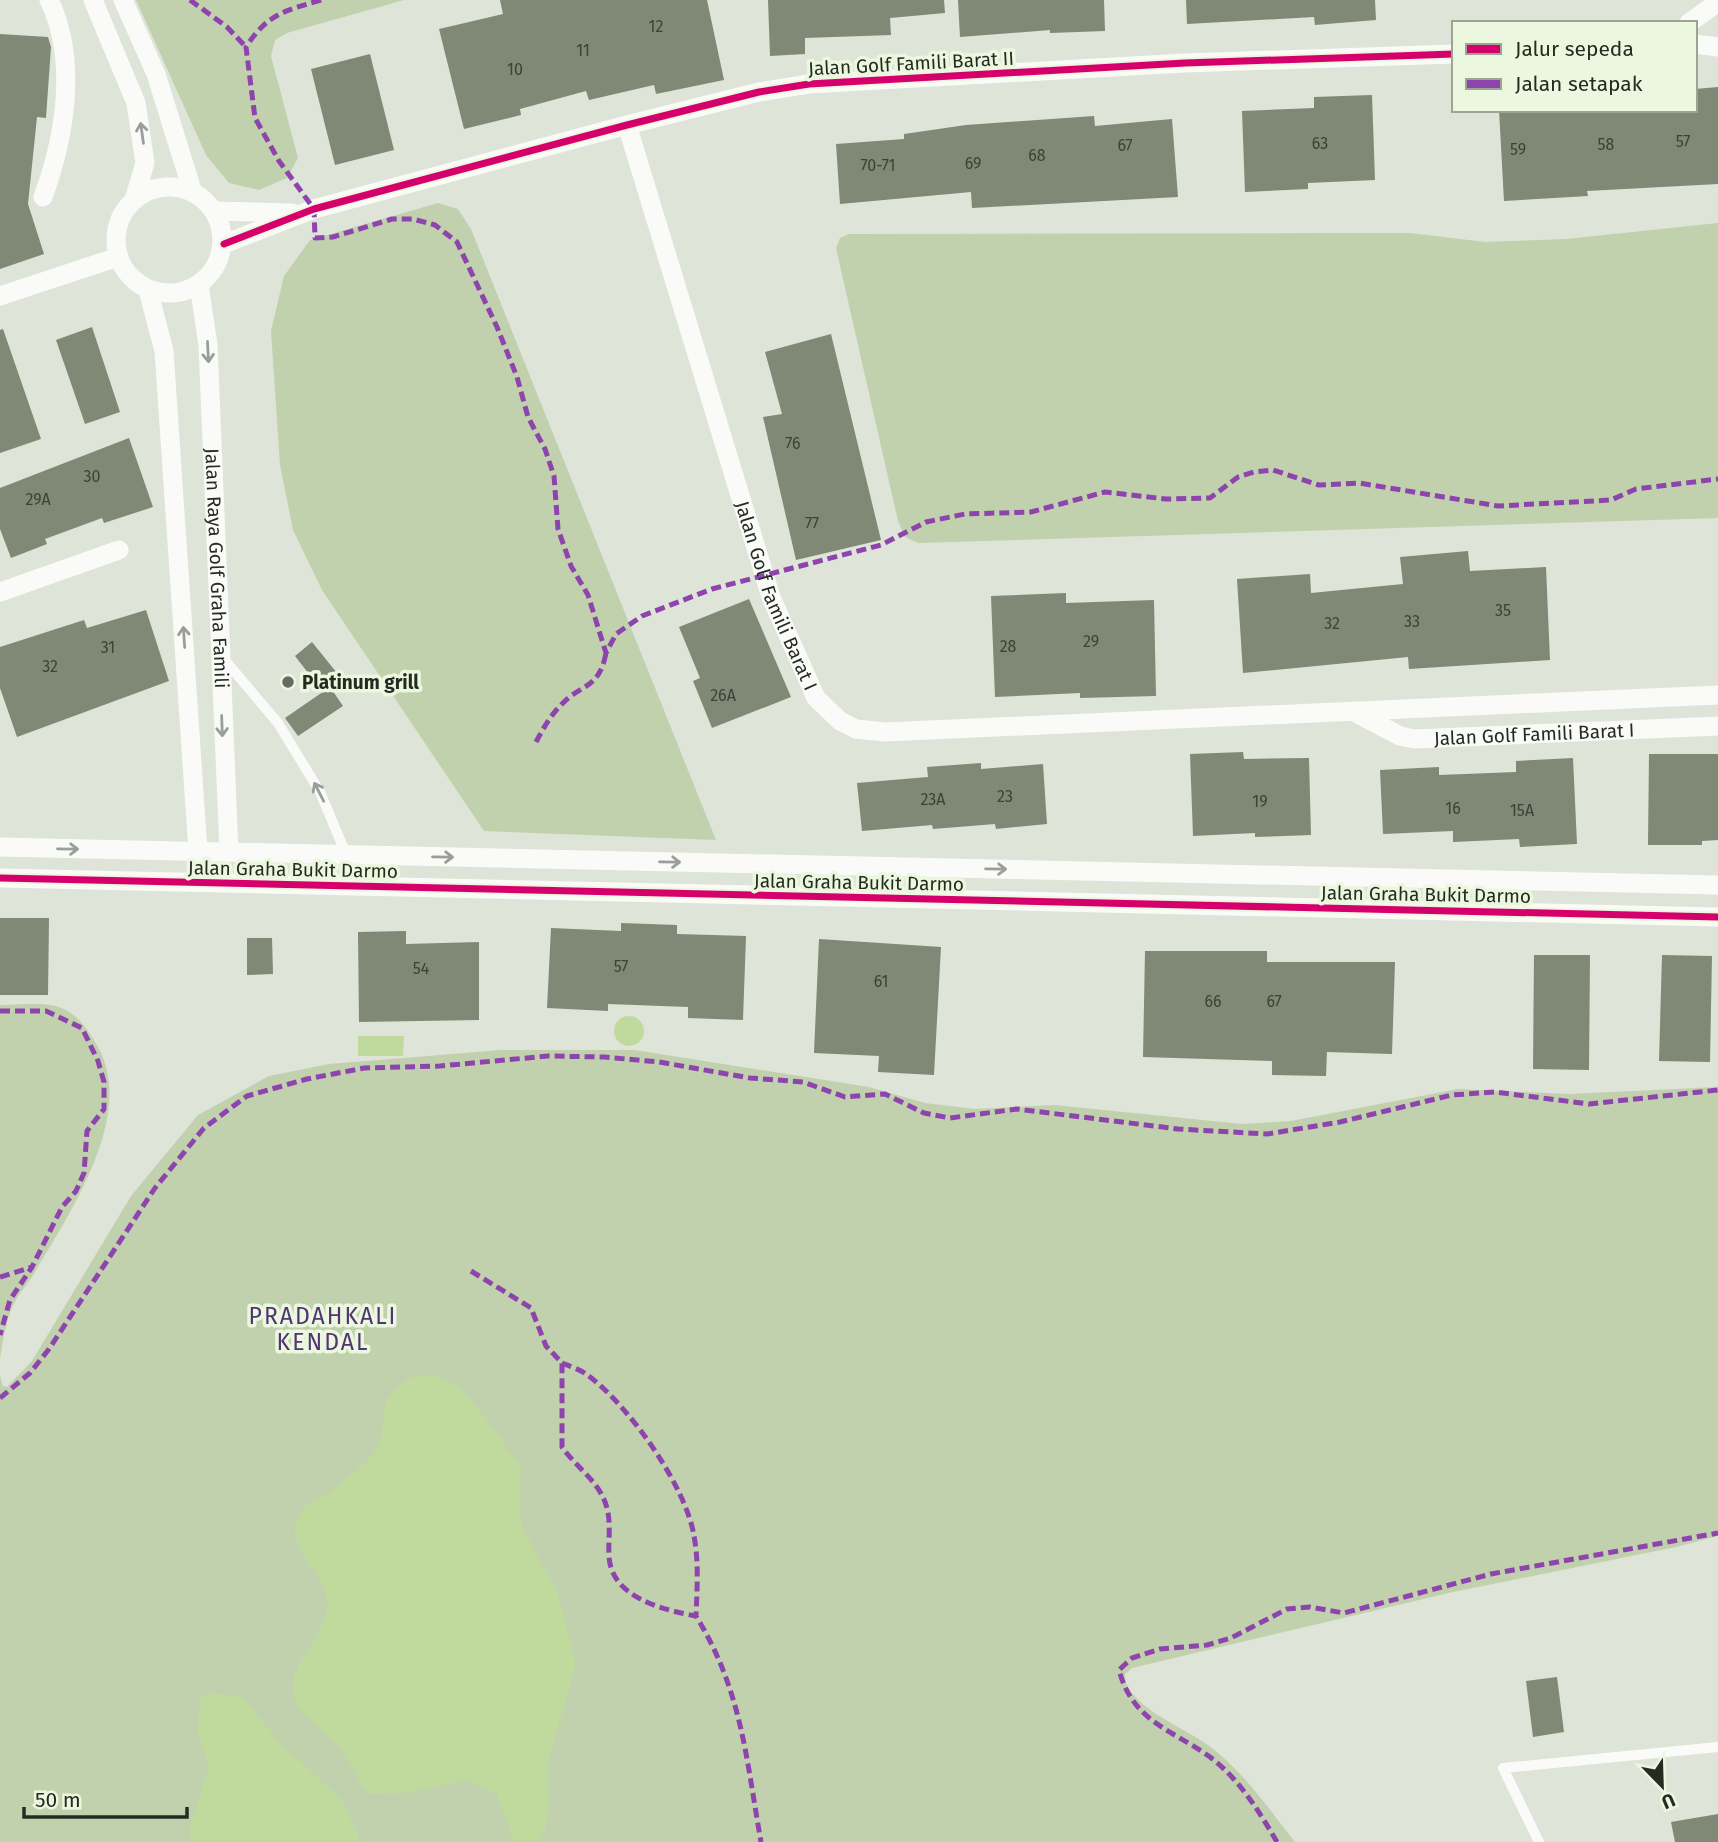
<svg xmlns="http://www.w3.org/2000/svg" width="1718" height="1842" font-family="'Fira Sans',sans-serif">
<style>
.green{fill:#c1d1ad}
.water{fill:#c0da9e}
.building{fill:#808876}
.lines{fill:none;stroke-linecap:round;stroke-linejoin:round}
.lane{stroke:#fafbf9;stroke-width:10}
.street{stroke:#fafbf9;stroke-width:19}
.quiet{stroke:#8e44ad;stroke-width:5;stroke-dasharray:10 5;stroke-linecap:butt}
.cycleway-casing{stroke:#ebf7de;stroke-width:11}
.cycleway{stroke:#d6006c;stroke-width:7}
.oneway{stroke:#9b9d98}
.poi-dot{fill:#666c61;stroke:#ebf7de;stroke-width:2.5}
.labels{text-anchor:middle;stroke-width:7;stroke-linejoin:round;paint-order:stroke}
.number-label{font-size:16px;fill:#3c4236}
.street-label{font-size:19px;fill:#262b21;stroke:#ebf7de}
.poi-label{font-size:19px;font-weight:bold;fill:#262b21;stroke:#ebf7de;text-anchor:start}
.quarter-label{font-size:23px;letter-spacing:2px;fill:#513570;stroke:#ebf7de}
</style>
<rect width="100%" height="100%" fill="#dee4d7"/>
<path class="green" d="M136,0H404L287,33L275,40L271,56L298,158L287,178L259,190L229,183L206,155Z
M438,203L458,209L471,229L716,840L484,831L322,590L293,530L280,465L271,331L284,276L310,240Z
M1718,223V518L918,543L905,537L898,521L836,248L840,238L849,234L1410,233L1485,242L1566,239Z
M0,1005C52,1004 70,997 98,1047C136,1115 70,1213 35,1272C28,1284 17,1295 12,1308C5,1324 3,1342 0,1359Z
M501,1050H635L869,1087L925,1103L975,1109L1054,1105L1242,1124L1291,1121L1458,1089L1569,1094L1718,1087V1536L1676,1547L1453,1592L1132,1668L1125,1674C1123,1704 1187,1729 1208,1745C1243,1771 1268,1808 1295,1842H0V1376L3,1386L7,1387L32,1361L131,1196L198,1115L269,1076L329,1064Z"/>
<path class="water" d="M614 1031a15 15 0 1 1 30 0a15 15 0 1 1-30 0Z
M358,1036H404L403,1056H358Z
M414,1376C425,1376 437,1374 447,1380C471,1393 503,1443 521,1467L519,1508L523,1529L558,1594L576,1664L547,1765L549,1803L545,1829L538,1842H515L497,1794L467,1780L405,1793L369,1794C355,1778 350,1759 338,1746C326,1732 300,1716 295,1700C283,1662 333,1635 327,1597C322,1571 279,1539 301,1511C305,1505 317,1500 323,1496C337,1487 367,1465 375,1451C396,1418 365,1406 414,1376Z
M210,1693L242,1697L281,1744L341,1799L361,1842H191L190,1829L209,1767L198,1730L200,1699Z"/>
<path class="building" d="M500,0H707L724,80L656,94L654,85L589,100L586,91L520,109L521,115L464,129L439,29L503,14Z
M768,0H944L945,13L890,18L891,35L805,38V54L770,56Z
M958,0H1104L1105,31L1050,33V30L960,37Z
M1186,0H1375L1376,20L1315,25L1314,17L1187,24Z
M0,34L48,37L51,47L46,118L37,117L28,204L44,254L0,269Z
M370,54L394,150L335,165L311,69Z
M1718,87V184L1587,191L1588,196L1504,201L1499,110H1695V89Z
M1372,95L1375,180L1308,183V189L1245,192L1242,111L1314,108V97Z
M1094,116L1095,126L1172,119L1178,197L972,208L971,192L840,204L836,144L904,139V134L966,125Z
M92,327L120,412L85,424L56,340Z
M3,329L41,439L0,453V330Z
M831,334L881,540L796,560L763,417L782,414L765,352Z
M129,438L153,507L104,523L102,518L45,539L47,544L11,558L0,529V488Z
M1468,551L1470,571L1546,567L1550,660L1409,669L1408,657L1243,673L1237,579L1310,574L1311,593L1403,584L1400,557Z
M1066,593V603L1154,600L1156,696L1080,698V693L995,697L991,596Z
M749,599L791,697L712,728L693,681L700,678L679,627Z
M146,610L169,681L17,737L0,688V647L84,620L87,628Z
M312,642L337,673L319,687L295,656Z
M330,687L343,706L298,736L285,718Z
M1243,752L1244,759L1309,758L1311,835L1255,837V833L1193,836L1190,754Z
M1649,754H1718V840L1702,841V845H1648Z
M1573,758L1577,844L1520,847L1519,839L1453,842V831L1383,834L1380,770L1439,767V775L1516,772V761Z
M981,763V769L1043,764L1047,824L996,829L995,824L933,829L932,825L862,831L857,783L928,777L927,767Z
M0,918H49L48,995H0Z
M621,923L677,925V934L746,936L743,1020L688,1018V1007L608,1004V1011L547,1008L551,928L621,931Z
M406,931V944L479,942V1020L359,1022L358,932Z
M247,938H272L273,974L247,975Z
M819,939L941,947L934,1075L878,1072L879,1056L814,1053Z
M1145,951H1267V962H1395L1392,1054L1327,1052L1326,1076L1272,1075V1061L1143,1057Z
M1534,955H1590L1589,1070L1533,1069Z
M1662,955L1712,956L1710,1062L1659,1061Z
M1557,1677L1564,1732L1533,1737L1526,1681Z
M1718,1814V1842H1675L1671,1822Z"/>
<g class="lines">
<path class="lane" d="M223,658L278,723L320,792L346,854
M1539,1842L1503,1768L1718,1747"/>
<g class="street">
<path d="M93,0L136,103L145,163L134,200"/>
<path d="M123,0L156,74L193,193"/>
<path d="M1689,23L1718,2"/>
<path d="M1695,44L1718,47"/>
<path id="s1" d="M627,125L771,597L816,698L840,721L856,729L885,732L1718,695"/>
<circle cx="169" cy="240" r="53"/>
<path d="M43,197C65,137 78,60 49,0"/>
<path d="M214,211L292,213"/>
<path d="M224,244L314,209L627,125L759,92L809,84L1185,63L1454,54"/>
<path id="s2" d="M199,285L208,345L229,852"/>
<path d="M148,290L164,351L198,851"/>
<path d="M0,296L118,257"/>
<path d="M0,592L119,550"/>
<path id="s3" d="M1358,714L1400,736L1414,739L1718,726"/>
<path d="M0,847L1718,885"/>
<path d="M0,878L1718,917"/>
</g>
<path class="quiet" d="M190,0L227,27L246,47
M321,0C285,11 268,13 246,47L255,118L279,161L314,209L315,238L333,237L392,219H413L435,225L457,242L497,327L517,377L528,417L545,449L554,476L558,529L571,566L588,595L606,653L616,634L642,616L712,589L881,545L926,522L965,514L1031,512L1105,492L1166,499L1210,498L1238,477L1254,472L1273,470L1319,485L1359,483L1498,506L1611,500L1636,489L1718,479
M536,742C543,729 550,716 561,705C581,683 599,690 606,653
M0,1011H46L82,1028L98,1061L104,1082V1109L87,1131L84,1173L76,1191L62,1207L32,1267L10,1300L0,1335
M471,1271L531,1308L546,1346L562,1363V1447C575,1466 597,1480 605,1502C612,1520 608,1538 609,1556C611,1598 664,1610 696,1616C742,1691 746,1758 761,1842
M0,1277L32,1267
M562,1363C569,1366 579,1369 586,1374C628,1404 686,1486 694,1536C699,1563 697,1590 696,1616
M0,1398L30,1373L49,1349L155,1188L204,1128L247,1096L307,1079L364,1068L440,1066L548,1056L604,1057L659,1062L750,1078L803,1082L845,1097L885,1094L924,1113L950,1118L1017,1109L1178,1129L1267,1134L1340,1122L1452,1095L1495,1092L1589,1104L1718,1090
M1277,1842C1259,1811 1239,1779 1210,1757C1171,1729 1133,1722 1119,1670L1132,1658L1160,1649L1207,1645L1231,1638L1287,1609L1310,1607L1344,1613L1491,1574L1718,1533"/>
<g class="cycleway-casing">
<path id="cycleway" d="M224,244L314,209L627,125L759,92L809,84L1185,63L1454,54
M0,878L1718,917"/>
</g>
<use href="#cycleway" class="cycleway"/>
</g>
<defs><path id="oneway-shaft" d="M-6 0H5M1.5-3L5.5 0L1.5 3" fill="none" stroke-width="1.6" stroke-linecap="round" stroke-linejoin="round" transform="scale(1.75)"/></defs>
<g class="oneway">
<use href="#oneway-shaft" transform="translate(142 133) rotate(-98)"/>
<use href="#oneway-shaft" transform="translate(208 352) rotate(87)"/>
<use href="#oneway-shaft" transform="translate(184 637) rotate(-94)"/>
<use href="#oneway-shaft" transform="translate(222 726) rotate(88)"/>
<use href="#oneway-shaft" transform="translate(319 792) rotate(-117)"/>
<use href="#oneway-shaft" transform="translate(68 849) rotate(1)"/>
<use href="#oneway-shaft" transform="translate(443 857) rotate(1)"/>
<use href="#oneway-shaft" transform="translate(670 862) rotate(1)"/>
<use href="#oneway-shaft" transform="translate(996 869) rotate(1)"/>
</g>
<circle class="poi-dot" cx="288" cy="682" r="7"/>
<g class="labels">
<g class="number-label">
<text x="656" y="32">12</text>
<text x="583" y="56">11</text>
<text x="515" y="75">10</text>
<text x="1683" y="147">57</text>
<text x="1320" y="149">63</text>
<text x="1606" y="150">58</text>
<text x="1125" y="151">67</text>
<text x="1518" y="155">59</text>
<text x="1037" y="161">68</text>
<text x="973" y="169">69</text>
<text x="878" y="171">70-71</text>
<text x="793" y="449">76</text>
<text x="92" y="482">30</text>
<text x="38" y="505">29A</text>
<text x="812" y="529">77</text>
<text x="1503" y="616">35</text>
<text x="1412" y="627">33</text>
<text x="1332" y="629">32</text>
<text x="1091" y="647">29</text>
<text x="1008" y="652">28</text>
<text x="108" y="653">31</text>
<text x="50" y="672">32</text>
<text x="723" y="701">26A</text>
<text x="1005" y="802">23</text>
<text x="933" y="805">23A</text>
<text x="1260" y="807">19</text>
<text x="1453" y="814">16</text>
<text x="1522" y="816">15A</text>
<text x="621" y="972">57</text>
<text x="421" y="974">54</text>
<text x="881" y="987">61</text>
<text x="1213" y="1007">66</text>
<text x="1274" y="1007">67</text>
</g>
<g class="street-label">
<text transform="translate(911 63) rotate(-3)" y="7">Jalan Golf Famili Barat II</text>
<text dy="7" stroke="none"><textPath href="#s2" startOffset="284">Jalan Raya Golf Graha Famili</textPath></text>
<text dy="7" stroke="none"><textPath href="#s1" startOffset="494">Jalan Golf Famili Barat I</textPath></text>
<text dy="7" stroke="none"><textPath href="#s3" startOffset="182">Jalan Golf Famili Barat I</textPath></text>
<text transform="translate(293 869) rotate(1)" y="7">Jalan Graha Bukit Darmo</text>
<text transform="translate(859 882) rotate(1)" y="7">Jalan Graha Bukit Darmo</text>
<text transform="translate(1426 894) rotate(1)" y="7">Jalan Graha Bukit Darmo</text>
</g>
<g class="poi-label">
<text x="302" y="689">Platinum grill</text>
</g>
<g class="quarter-label">
<text x="323" y="1324">PRADAHKALI<tspan x="323" dy="26">KENDAL</tspan></text>
</g>
</g>
<rect x="1452" y="21" width="245" height="91" fill="#ebf7de" stroke="#9ca592" stroke-width="2"/>
<rect x="1466" y="44" width="35" height="10" fill="#d6006c" stroke="#9ca592" stroke-width="2"/>
<text x="1515" y="56" font-size="21" fill="#262b21">Jalur sepeda</text>
<rect x="1466" y="79" width="35" height="10" fill="#8e44ad" stroke="#9ca592" stroke-width="2"/>
<text x="1515" y="91" font-size="21" fill="#262b21">Jalan setapak</text>
<g transform="translate(1662 1786) rotate(157)" stroke="#ebf7de" stroke-width="5" paint-order="stroke">
<path d="M0-5L12 26L0 18L-12 26Z" fill="#262b21"/>
<text y="-10" font-size="19" font-weight="bold" text-anchor="middle" fill="#262b21">U</text>
</g>
<path d="M24 1807v10h163v-10" fill="none" stroke="#262b21" stroke-width="3.5"/>
<text x="35" y="1807" font-size="21" fill="#262b21" stroke="#ebf7de" stroke-width="5" paint-order="stroke">50 m</text>
</svg>
